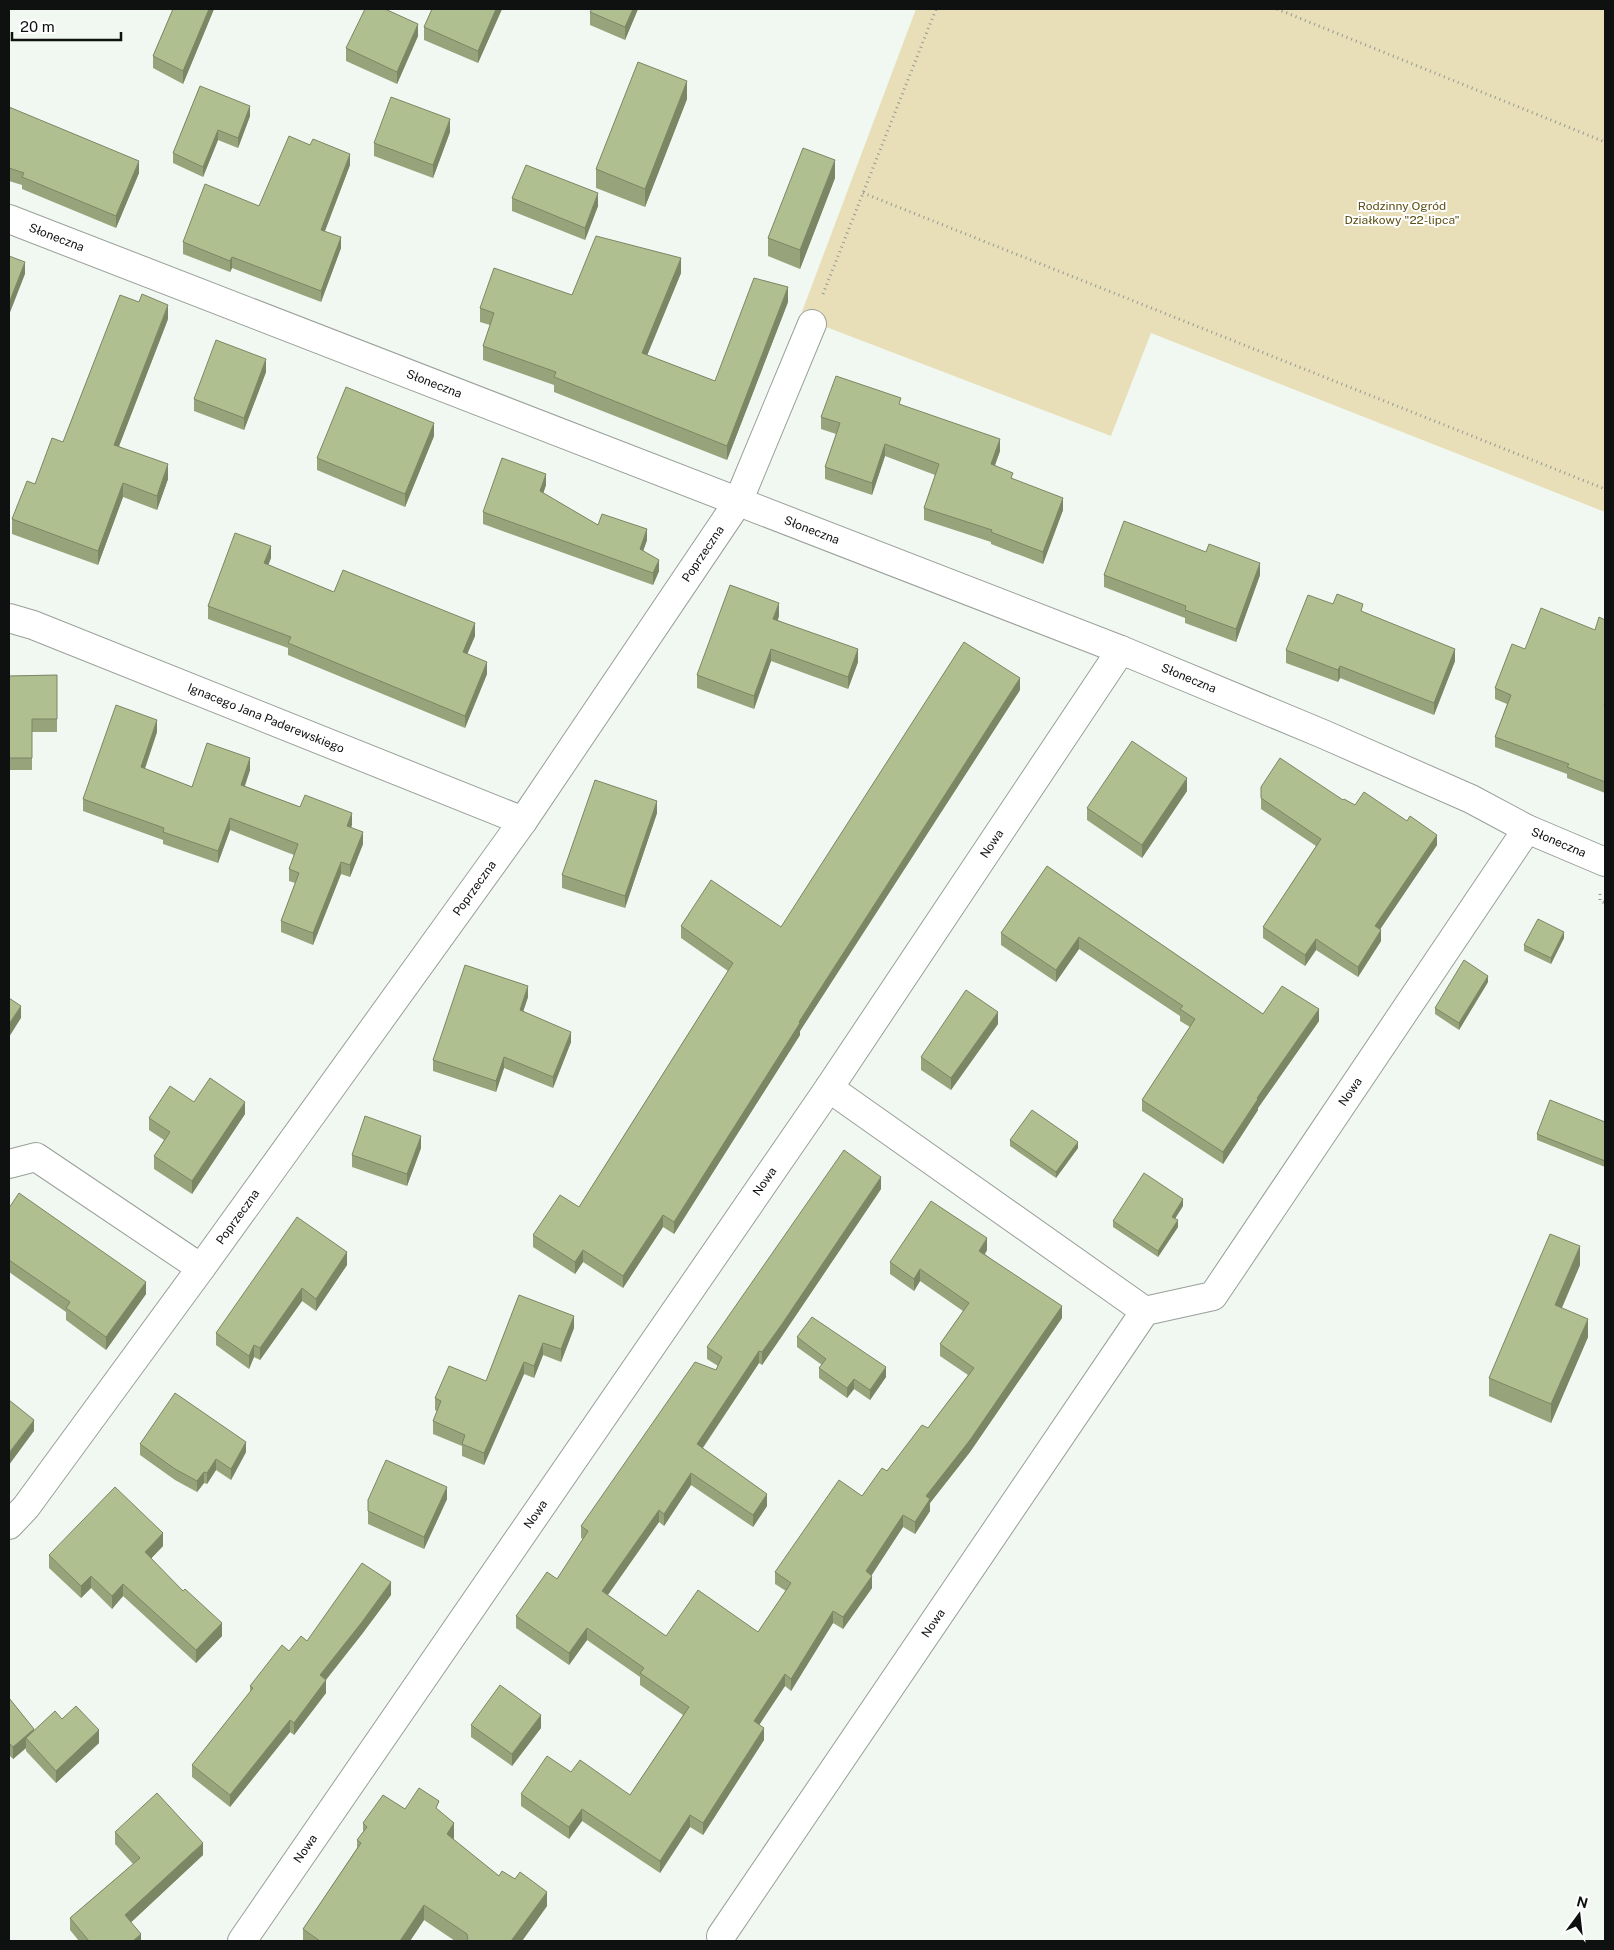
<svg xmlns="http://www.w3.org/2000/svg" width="1614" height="1950" font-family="'Public Sans',sans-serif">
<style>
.green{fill:#e8dfb8}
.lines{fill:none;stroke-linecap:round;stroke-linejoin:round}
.street-casing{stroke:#999f99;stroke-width:30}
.path{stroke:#949994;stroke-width:3;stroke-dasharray:1 4;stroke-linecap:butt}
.street{stroke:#fff;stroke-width:28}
.wall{fill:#97a47b}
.shaded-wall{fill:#7b8664}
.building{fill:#b0bf8f;stroke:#7b8664}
.labels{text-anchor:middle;stroke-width:4;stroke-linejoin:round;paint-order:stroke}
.park-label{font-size:12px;fill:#5c5014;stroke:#fff}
.street-label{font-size:12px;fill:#0e110f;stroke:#fff}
</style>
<rect width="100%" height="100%" fill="#f1f8f1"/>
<path class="green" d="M916,9H1605V512L1151,333L1111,436L800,317Z"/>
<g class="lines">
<g class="street-casing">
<g id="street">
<path id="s1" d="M9,219L1121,650L1323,734L1471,799L1527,829L1605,862"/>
<path id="s2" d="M9,618L33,625L523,821"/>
<path d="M829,1088L1145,1311"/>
<path d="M9,1164L36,1157L201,1268"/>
<path id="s3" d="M9,1525L26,1507L201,1268L523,821L738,502L812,324"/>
<path id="s4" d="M721,1936L1145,1311L1213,1296L1527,829"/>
<path id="s5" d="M242,1941L829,1088L1121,650"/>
</g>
</g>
<path class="path" d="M1277,9L1605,142
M863,193L1605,489
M823,294L936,9
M1600,894V901L1605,903"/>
<use href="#street" class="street"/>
</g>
<path class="wall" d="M173,9H214L183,84L153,68V56Z
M432,9H502L478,63L424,40V27Z
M592,9H638L625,40L590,25V12Z
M418,36L397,84L346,61V48Z
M200,86L250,116L238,148L218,140L203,177L173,163V153Z
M687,99L645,207L596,188V169Z
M9,101V107L139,173L116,228L22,189V185L9,181Z
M450,132L433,178L374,156V143Z
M350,165L325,231L341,248L321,302L232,268L230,272L183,254V242L259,206Z
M835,178L800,269L768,256V238Z
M512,198L598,206L585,240L512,211Z
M681,273L647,355L715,381L788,302L727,460L554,392V385L483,360V346L490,325L480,322V308L572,295Z
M168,319L119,446L168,479L157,510L123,497L98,565L12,534V519L35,484Z
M266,372L244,430L194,411V399Z
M901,405L1000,451L995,465L1013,479L1063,510L1043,564L991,544V542L924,520V508L935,475L885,456L872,495L825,479V467L836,434L821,429V417Z
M434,436L405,507L317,470V458Z
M546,485L543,493L598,525L647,540L643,551L659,571L653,585L483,524V512Z
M271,558L268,565L334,592L475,636L467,654L487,674L465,728L288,655V648L208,619V606Z
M1104,575H1260L1236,642L1185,623V618L1104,587Z
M1363,612L1455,661L1434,715L1340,678L1338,682L1286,663V650Z
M779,616L778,620L858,662L848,689L771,661L754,709L697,688V675Z
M1605,620V793L1567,778V774L1495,747V737L1507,704L1495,699V688L1595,630Z
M57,675V732H32V770H9V676Z
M1020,690L800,1031V1035L674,1234L663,1227L623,1288L583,1262L575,1274L533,1247V1235L579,1207L728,971L681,938V926L781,927Z
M157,732L145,769L192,787L250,770L245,786L300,807L352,825L351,827L363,844L350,877L341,874L313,945L281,932V921L295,883L289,881V869L294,855L230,830L218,863L163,844V840L83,811V799Z
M1261,787L1343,800L1437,845L1380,929L1381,941L1358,977L1316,950L1305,966L1263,938V927L1316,846L1261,809Z
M1187,791L1142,858L1087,820V808Z
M657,813L625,908L562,888V875Z
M1047,866L1263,1014L1319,1021L1258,1108V1110L1223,1164L1142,1111V1100L1190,1027L1180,1021V1016L1079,949L1056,982L1001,945V933Z
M1564,938L1551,964L1524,951V945Z
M1488,982L1459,1030L1435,1014V1008Z
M528,997L523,1011L571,1042L553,1088L504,1068L496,1092L433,1071V1060Z
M998,1024L951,1090L921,1070V1057Z
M194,1102L245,1114L192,1194L154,1169V1156L164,1140L149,1130V1118Z
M1605,1122V1167L1537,1140V1134Z
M1010,1140L1078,1148L1056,1178L1010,1146Z
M421,1148L407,1186L352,1167V1155Z
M881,1189L782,1336L762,1365L759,1363L703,1448L767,1506L753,1527L691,1485L664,1526L659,1522L608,1595L666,1636L758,1632L786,1591L775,1584V1572L862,1496L928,1428L968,1375L940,1356V1344L963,1311L920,1281L914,1291L890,1274V1262L987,1250L985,1254L1062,1318L970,1452L930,1503V1511L915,1534L903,1527L871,1575L872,1588L843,1629L833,1623L791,1691L785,1686L759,1724L764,1740L703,1835L690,1827L660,1873L582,1821L569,1839L521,1806V1794L571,1772L630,1795L683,1715L640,1685V1677L587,1640L569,1665L516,1628V1616L557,1579L583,1539L581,1538V1526L716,1370L718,1366L707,1359V1347Z
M1183,1206L1175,1219L1178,1227L1158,1257L1113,1227V1221Z
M9,1208L146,1294L106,1350L66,1320V1312L9,1272Z
M347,1265L316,1311L302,1301L260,1360L254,1357L249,1369L216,1345V1333Z
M1580,1265L1562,1308L1588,1337L1551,1423L1489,1396V1378Z
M519,1295L574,1328L561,1362L543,1355L534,1378L524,1374L484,1465L462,1456V1446L433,1434V1421L437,1411L435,1410V1398L486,1381Z
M797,1337L886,1377L870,1400L854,1389L847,1398L819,1378V1368L822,1365L797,1347Z
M140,1444L246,1452L231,1480L216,1470L207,1484L204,1483L197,1492L175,1480L140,1455Z
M447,1499L424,1549L368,1524V1500Z
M163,1546L151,1558L222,1636L196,1663L123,1596L112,1609L91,1588L81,1598L49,1568V1555Z
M391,1595L362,1634L326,1680V1693L294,1735L290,1732L230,1807L192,1777V1765L250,1692V1686L289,1651Z
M9,1698L34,1730L62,1719L99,1743L56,1783L26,1751V1748L13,1759L9,1755Z
M471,1725L541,1728L512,1766L471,1737Z
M405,1809L439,1810L454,1838L453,1839L499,1876L547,1906L522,1941H455L424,1920L410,1941H303V1929L357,1848V1840L363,1832V1823Z
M115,1832L203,1855L131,1922L141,1941H79L70,1930V1918L133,1864L115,1844Z"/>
<path class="shaded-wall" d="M209,9H214L183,84V71Z
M496,9H502L478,63V51Z
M633,9H638L625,40V27Z
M418,24V36L397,84V72Z
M687,81V99L645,207V189Z
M250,106V116L238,148V138Z
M450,119V132L433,178V165Z
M218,130V140L203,177V167Z
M350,154V165L321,241V230Z
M835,160V178L800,269V250Z
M139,161V173L116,228V216Z
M598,193V206L585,240V228Z
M341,237V248L321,302V291Z
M232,257V268L230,272V261Z
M681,258V273L642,368V353Z
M25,262V274L9,315V303Z
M788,287V302L727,460V446Z
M168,305V319L114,459V445Z
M266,359V372L244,430V418Z
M434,423V436L405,507V494Z
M1000,439V451L991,476V464Z
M885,444V456L872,495V483Z
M168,464V479L157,510V496Z
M546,474V485L540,503V491Z
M123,483V497L98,565V551Z
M1063,498V510L1043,564V552Z
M647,529V540L640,560V549Z
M271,546V558L264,576V563Z
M659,560V571L653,585V573Z
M1260,563V575L1236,642V629Z
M779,603V616L773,631V619Z
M475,623V636L463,664V652Z
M771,649V661L754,709V696Z
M858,649V662L848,689V677Z
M1455,649V661L1434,715V703Z
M487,662V674L465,728V716Z
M1340,666V678L1338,682V670Z
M1020,678V690L800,1031V1035L674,1234V1222L799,1022Z
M157,720V732L141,779V767Z
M250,758V770L241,796V785Z
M1187,778V791L1142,858V845Z
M657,801V813L625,908V896Z
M352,813V825L347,838V826Z
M230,818V830L218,863V851Z
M363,832V844L350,877V865Z
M1437,835V845L1375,937V926Z
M341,862V874L313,945V933Z
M1381,930V941L1358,977V967Z
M1564,932V938L1551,964V958Z
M1079,937V949L1056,982V970Z
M1316,939V950L1305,966V955Z
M1488,976V982L1459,1030V1023Z
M528,986V997L520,1021V1010Z
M21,1006V1018L9,1037V1024Z
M1319,1009V1021L1258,1108V1110L1223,1164V1152L1257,1098Z
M998,1012V1024L951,1090V1078Z
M571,1032V1042L553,1088V1077Z
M504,1057V1068L496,1092V1081Z
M245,1102V1114L192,1194V1181Z
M421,1136V1148L407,1186V1174Z
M1078,1142V1148L1056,1178V1172Z
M881,1177V1189L782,1336L762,1365V1352Z
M1183,1199V1206L1172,1223V1217Z
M663,1215V1227L623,1288V1276Z
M1178,1220V1227L1158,1257V1251Z
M987,1238V1250L979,1263V1251Z
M1580,1246V1265L1555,1323V1305Z
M583,1250V1262L575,1274V1262Z
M347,1252V1265L316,1311V1299Z
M920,1269V1281L914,1291V1279Z
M146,1282V1294L106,1350V1337Z
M302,1288V1301L260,1360V1348Z
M1062,1306V1318L970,1452L930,1503V1511L915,1534V1522L926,1496Z
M574,1316V1328L561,1362V1349Z
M1588,1319V1337L1551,1423V1404Z
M543,1343V1355L534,1378V1366Z
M254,1345V1357L249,1369V1356Z
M759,1351V1363L697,1456V1444Z
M524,1362V1374L484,1465V1453Z
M886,1367V1377L870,1400V1390Z
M854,1379V1389L847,1398V1388Z
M34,1420V1431L9,1465V1453Z
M246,1442V1452L231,1480V1469Z
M216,1459V1470L207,1484V1473Z
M204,1472V1483L197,1492V1481Z
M691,1473V1485L664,1526V1514Z
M447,1487V1499L424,1549V1537Z
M767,1494V1506L753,1527V1515Z
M659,1510V1522L602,1603V1591Z
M903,1515V1527L866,1584V1571Z
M163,1533V1546L145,1565V1552Z
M91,1576V1588L81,1598V1586Z
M872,1576V1588L843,1629V1617Z
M391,1582V1595L362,1634L320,1687V1675Z
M123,1584V1596L112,1609V1596Z
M833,1611V1623L791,1691V1679Z
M222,1623V1636L196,1663V1650Z
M587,1628V1640L569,1665V1653Z
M785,1674V1686L754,1733V1721Z
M326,1680V1693L294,1735V1723Z
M541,1715V1728L512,1766V1754Z
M290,1720V1732L230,1807V1795Z
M764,1728V1740L703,1835V1823Z
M34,1729V1741L26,1738V1748L13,1759V1747Z
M99,1730V1743L56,1783V1771Z
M582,1809V1821L569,1839V1827Z
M690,1815V1827L660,1873V1861Z
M454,1823V1838L447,1849V1834Z
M203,1843V1855L125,1928V1915Z
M547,1892V1906L522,1941H511Z
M424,1905V1920L410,1941H400Z
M141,1934V1941H133Z"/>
<path class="building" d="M173,9H209L183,71L153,56Z
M365,9H385L418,24L397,72L346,48Z
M432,9H496L478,51L424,27Z
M592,9H633L625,27L590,12Z
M638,62L687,81L645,189L596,169Z
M200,86L250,106L238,138L218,130L203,167L173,153Z
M391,97L450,119L433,165L374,143Z
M9,107L139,161L116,216L22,177L24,173L9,168Z
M289,136L310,145L313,139L350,154L321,230L341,237L321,291L232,257L230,261L183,242L205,184L259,206Z
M803,148L835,160L800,250L768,238Z
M526,165L598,193L585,228L512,198Z
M596,236L681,258L642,353L715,381L754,278L788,287L727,446L554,377L556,372L483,346L494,313L480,308L494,268L572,295Z
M9,256L25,262L9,303Z
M142,294L168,305L114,445L168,464L157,496L123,483L98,551L12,519L27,481L35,484L52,438L63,442L120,295L139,302Z
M216,340L266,359L244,418L194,399Z
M836,376L901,398L899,404L1000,439L991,464L1013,473L1011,478L1063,498L1043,552L991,532L992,530L924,508L939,464L885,444L872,483L825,467L840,423L821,417Z
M346,387L434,423L405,494L317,458Z
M502,458L546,474L540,491L598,525L602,514L647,529L640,549L659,560L653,573L483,512Z
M1124,521L1206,552L1209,544L1260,563L1236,629L1185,610L1186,606L1104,575Z
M235,533L271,546L264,563L334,592L343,570L475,623L463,652L487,662L465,716L288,643L291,637L208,606Z
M730,585L779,603L773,619L858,649L848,677L771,649L754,696L697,675Z
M1337,594L1363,604L1361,611L1455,649L1434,703L1340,666L1338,670L1286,650L1308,595L1333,604Z
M1541,608L1595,630L1599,617L1605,620V702L1604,706L1605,707V782L1567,767L1569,764L1495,737L1511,695L1495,688L1512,644L1525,649Z
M964,642L1020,678L799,1022L800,1023L674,1222L663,1215L623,1276L583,1250L575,1262L533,1235L560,1195L579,1207L733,963L681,926L711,880L781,927Z
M57,675V719H32V758H9V676Z
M116,705L157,720L141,767L192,787L207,743L250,758L241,785L300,807L305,795L352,813L347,826L363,832L350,865L341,862L313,933L281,921L299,873L289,869L298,844L230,818L218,851L163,832L164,828L83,799Z
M1132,741L1187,778L1142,845L1087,808Z
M1280,758L1343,800L1344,799L1355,805L1364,792L1407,821L1410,816L1437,835L1375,926L1381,930L1358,967L1316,939L1305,955L1263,927L1321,839L1261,798V787Z
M595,780L657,801L625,896L562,875Z
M1047,866L1263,1014L1282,986L1319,1009L1257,1098L1258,1099L1223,1152L1142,1100L1195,1019L1180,1009L1183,1006L1079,937L1056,970L1001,933Z
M1538,919L1564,932L1551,958L1524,945Z
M1464,960L1488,976L1459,1023L1435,1008Z
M465,965L528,986L520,1010L571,1032L553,1077L504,1057L496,1081L433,1060Z
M966,990L998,1012L951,1078L921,1057Z
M9,998L21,1006L9,1024Z
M210,1078L245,1102L192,1181L154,1156L170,1132L149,1118L170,1086L194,1102Z
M1550,1100L1605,1122V1161L1537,1134Z
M1032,1110L1078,1142L1056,1172L1010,1140Z
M365,1116L421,1136L407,1174L352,1155Z
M844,1150L881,1177L782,1324L762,1352L759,1351L697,1444L767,1494L753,1515L691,1473L664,1514L659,1510L602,1591L666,1636L698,1590L758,1632L791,1583L775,1572L839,1480L862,1496L882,1468L887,1471L922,1425L928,1428L974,1368L940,1344L969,1303L920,1269L914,1279L890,1262L931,1201L987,1238L979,1251L1062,1306L970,1440L926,1496L930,1499L915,1522L903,1515L866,1571L872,1576L843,1617L833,1611L791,1679L785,1674L754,1721L764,1728L703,1823L690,1815L660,1861L582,1809L569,1827L521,1794L547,1756L571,1772L580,1760L630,1795L689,1707L640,1673L644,1668L587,1628L569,1653L516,1616L547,1572L557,1579L588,1531L581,1526L695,1362L716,1370L722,1357L707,1347Z
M1144,1173L1183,1199L1172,1217L1178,1220L1158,1251L1113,1221Z
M19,1193L146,1282L106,1337L66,1308L70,1302L9,1260V1208Z
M297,1217L347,1252L316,1299L302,1288L260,1348L254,1345L249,1356L216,1333Z
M1550,1234L1580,1246L1555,1305L1588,1319L1551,1404L1489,1378Z
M519,1295L574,1316L561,1349L543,1343L534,1366L524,1362L484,1453L462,1444L465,1435L433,1421L441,1401L435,1398L449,1366L486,1381Z
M812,1317L886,1367L870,1390L854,1379L847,1388L819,1368L826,1359L797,1337Z
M175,1393L246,1442L231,1469L216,1459L207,1473L204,1472L197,1481L175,1469L140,1444Z
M9,1400L34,1420L9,1453Z
M386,1460L447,1487L424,1537L368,1511V1500Z
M115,1487L163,1533L145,1552L183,1591L185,1589L222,1623L196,1650L123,1584L112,1596L91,1576L81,1586L49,1555Z
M362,1563L391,1582L362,1622L320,1675L326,1680L294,1723L290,1720L230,1795L192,1765L253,1688L250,1686L282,1645L289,1651L301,1636L307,1641Z
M500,1685L541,1715L512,1754L471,1725Z
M9,1698L34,1729L13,1747L9,1743Z
M76,1706L99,1730L56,1771L26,1738L55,1711L62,1719Z
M419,1788L439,1801L436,1808L454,1823L447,1834L499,1876L502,1871L515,1879L520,1872L547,1892L511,1941H468L467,1934L424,1905L400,1941H320L303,1929L361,1843L357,1840L367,1827L363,1823L383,1795L405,1809Z
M157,1793L203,1843L125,1915L141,1934L133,1941H89L70,1918L140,1858L115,1832Z"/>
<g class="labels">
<g class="park-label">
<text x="1402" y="210">Rodzinny Ogród<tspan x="1402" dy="14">Działkowy "22-lipca"</tspan></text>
</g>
<g class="street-label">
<text dy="4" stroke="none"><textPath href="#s1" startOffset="51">Słoneczna</textPath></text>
<text dy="4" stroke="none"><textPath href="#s1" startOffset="456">Słoneczna</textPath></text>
<text dy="4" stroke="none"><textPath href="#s1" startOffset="861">Słoneczna</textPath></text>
<text dy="4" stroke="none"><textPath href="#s3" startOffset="1194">Poprzeczna</textPath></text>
<text dy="4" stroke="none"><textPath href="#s1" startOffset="1266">Słoneczna</textPath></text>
<text dy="4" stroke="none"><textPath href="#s2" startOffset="276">Ignacego Jana Paderewskiego</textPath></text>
<text dy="4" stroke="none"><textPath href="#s1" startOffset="1671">Słoneczna</textPath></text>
<text dy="4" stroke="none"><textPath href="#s5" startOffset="1329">Nowa</textPath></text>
<text dy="4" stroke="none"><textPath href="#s3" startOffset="789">Poprzeczna</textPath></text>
<text dy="4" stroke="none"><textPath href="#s4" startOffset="1071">Nowa</textPath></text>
<text dy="4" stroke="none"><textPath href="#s5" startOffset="922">Nowa</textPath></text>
<text dy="4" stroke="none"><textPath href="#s3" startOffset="384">Poprzeczna</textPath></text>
<text dy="4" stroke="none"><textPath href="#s5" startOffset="518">Nowa</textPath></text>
<text dy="4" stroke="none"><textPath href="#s4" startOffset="378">Nowa</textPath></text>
<text dy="4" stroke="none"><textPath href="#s5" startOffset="112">Nowa</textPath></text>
</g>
</g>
<rect width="1614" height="1950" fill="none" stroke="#0e110f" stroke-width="20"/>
<g transform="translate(1579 1915) rotate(15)" stroke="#ffffff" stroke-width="4" paint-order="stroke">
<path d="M0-4L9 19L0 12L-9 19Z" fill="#0e110f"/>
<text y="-8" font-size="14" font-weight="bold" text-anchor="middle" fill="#0e110f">N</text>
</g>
<path d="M12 32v8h109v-8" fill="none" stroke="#0e110f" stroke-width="2.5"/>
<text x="20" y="32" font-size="15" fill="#0e110f" stroke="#ffffff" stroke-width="4" paint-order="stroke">20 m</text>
</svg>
